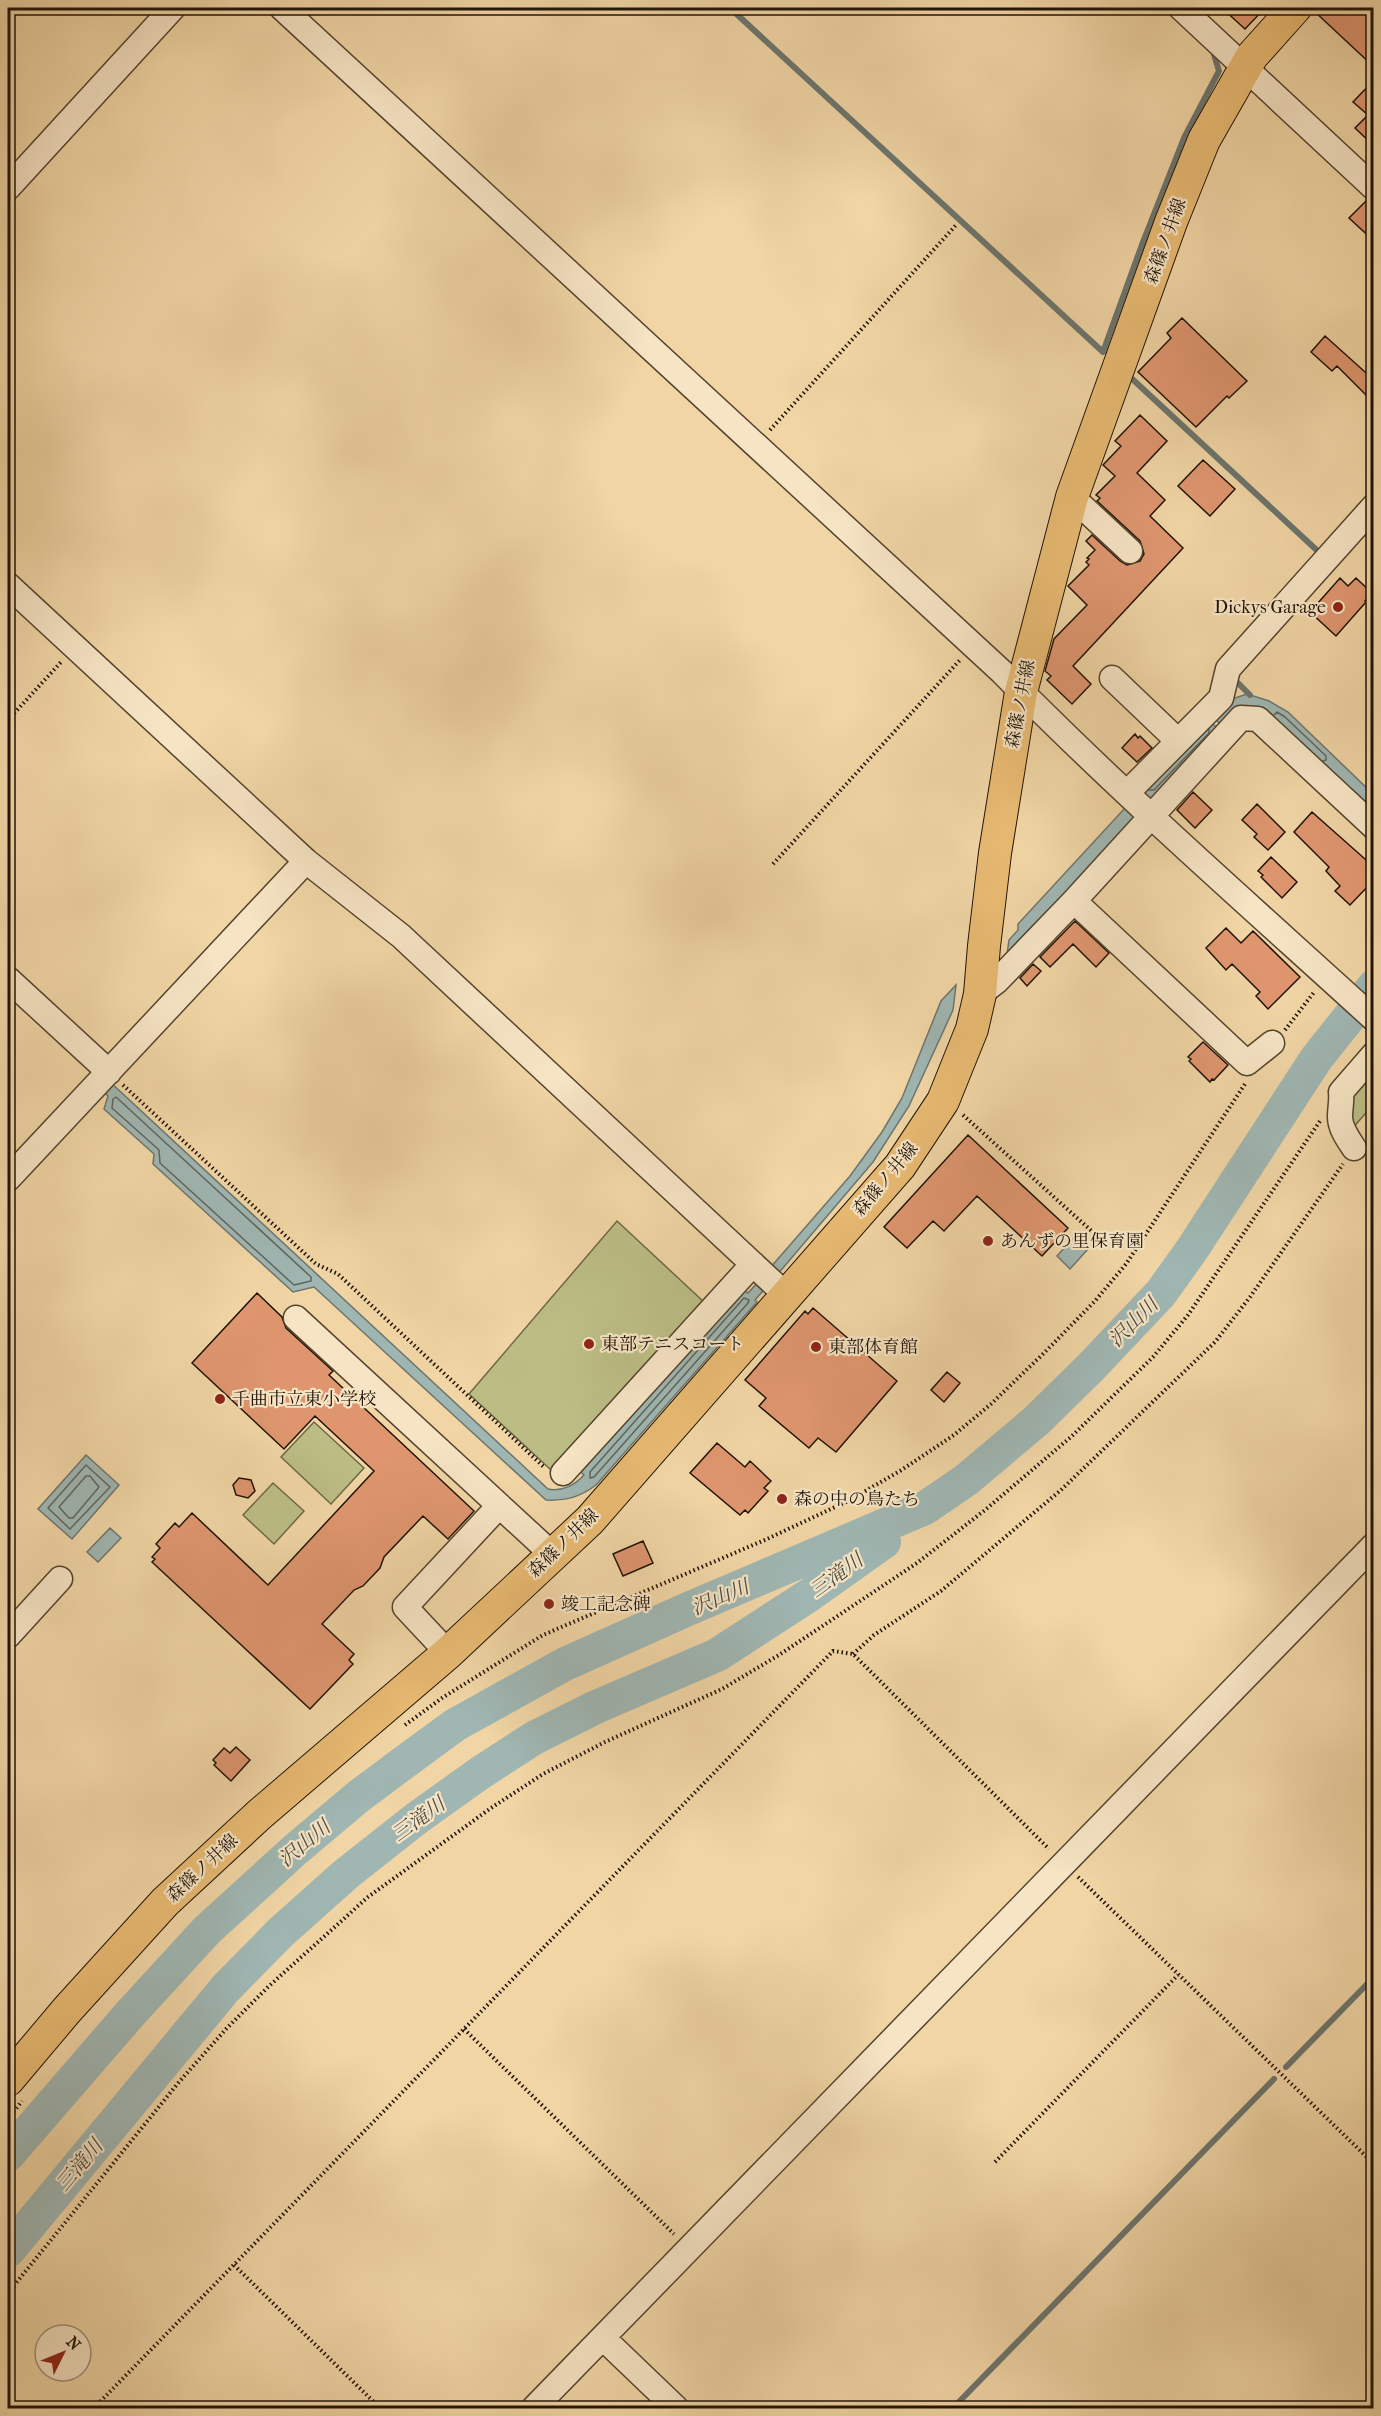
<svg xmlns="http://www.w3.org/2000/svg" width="1381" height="2416" font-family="'IM FELL French Canon','Noto Serif JP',serif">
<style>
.green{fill:#bcbd85;stroke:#6e6846;stroke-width:1.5}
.water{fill:#9fb6b2;stroke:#6c756e;stroke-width:1.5}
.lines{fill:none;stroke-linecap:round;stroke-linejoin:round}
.shore{stroke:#5f645c;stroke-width:1.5}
.stream{stroke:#6c756e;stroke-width:6}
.river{stroke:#9fb6b2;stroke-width:34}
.building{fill:#df966f;stroke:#1f1307;stroke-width:1.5}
.minor-casing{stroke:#54442e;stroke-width:27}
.major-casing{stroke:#1f1307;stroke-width:34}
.path{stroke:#1f1307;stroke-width:4;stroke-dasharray:1.5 3;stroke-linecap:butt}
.minor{stroke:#f6e4c4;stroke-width:24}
.major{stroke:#e8ba72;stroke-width:32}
.poi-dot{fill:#8f2418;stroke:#f6e4c4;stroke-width:2}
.labels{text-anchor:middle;stroke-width:4.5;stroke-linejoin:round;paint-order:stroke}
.street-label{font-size:18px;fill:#1f1307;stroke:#f6e4c4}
.poi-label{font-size:18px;fill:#1f1307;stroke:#f6e4c4;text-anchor:start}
.water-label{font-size:20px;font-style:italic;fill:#4c4c43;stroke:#f6e4c4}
</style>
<rect width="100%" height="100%" fill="#f1d5a5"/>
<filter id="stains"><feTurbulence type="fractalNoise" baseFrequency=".00333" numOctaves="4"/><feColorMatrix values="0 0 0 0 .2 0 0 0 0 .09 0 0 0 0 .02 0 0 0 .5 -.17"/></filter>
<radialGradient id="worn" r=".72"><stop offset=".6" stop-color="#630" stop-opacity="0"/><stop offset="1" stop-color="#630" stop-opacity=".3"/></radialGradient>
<path class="green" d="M1373,1069V1105L1350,1131L1349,1099Z
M617,1221L705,1303L551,1470L469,1394Z
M314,1422L364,1468L331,1504L281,1457Z
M273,1483L304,1511L274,1544L243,1515Z"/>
<path class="water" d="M1247,694L1269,701L1288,712L1373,794V816L1265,717L1221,725L1209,712L1223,702Z
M1206,717L1219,730L1152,801L1139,788Z
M1125,808L1137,820L1006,962L1009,940L1018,930V924Z
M956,985L953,1010L909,1106L873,1162L777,1275L770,1268L850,1176L882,1132L902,1098L941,1001Z
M109,1081L548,1489C562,1492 575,1485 584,1475L581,1472L742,1289L748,1293L760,1280L767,1286L755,1300L757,1302L596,1485C580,1497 566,1501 546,1500L314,1287L293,1292L153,1164L154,1154L104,1109L108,1096L102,1090Z
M1075,1236L1088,1249L1070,1269L1057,1256Z
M86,1455L119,1485L72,1539L38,1509Z
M110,1528L121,1538L98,1562L87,1552Z"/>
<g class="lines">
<path class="shore" d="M1274,715L1277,712L1285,717L1326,756V760L1323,761
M1149,790H1154L1209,733V729
M116,1097L311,1277V1281L294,1285L160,1163L159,1150L112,1108L113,1099Z
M744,1298L749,1300L748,1303L594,1477L590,1478V1472Z
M86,1465L110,1487L70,1529L48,1508Z
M86,1476H90L99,1487L73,1518H69L59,1507Z"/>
<path class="stream" d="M730,8L1103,352L1143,242L1184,138L1219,71L1213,51
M1129,376L1322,555
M1232,677L1250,695
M1361,1144L1374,1156
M1286,2067L1374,1977
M953,2408L1274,2079"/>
<path class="river" d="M8,2155L129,2015L207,1930L296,1849L359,1796L410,1758L455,1725L565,1664L688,1609L925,1508L966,1480L1036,1421L1091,1367L1161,1293L1193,1248L1316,1059L1374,986
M8,2251L225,1989L280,1933L346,1874L417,1818L480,1773L534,1738L596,1707L717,1655L808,1596L884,1542"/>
</g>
<path class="building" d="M1222,8H1265L1245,29Z
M1312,8H1374V67L1313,10Z
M1374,80V146L1355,128L1368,115L1353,102Z
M1367,200L1374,202V241L1349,218Z
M1182,318L1247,381L1229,398L1227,396L1196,427L1138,372L1171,338L1167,333Z
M1325,336L1374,380V403L1337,366L1332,371L1311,352Z
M1140,415L1167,441L1137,473L1165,500L1150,516L1183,548L1073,666L1091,684L1072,704L1047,680L1051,676L1045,671L1054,639L1087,605L1068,586L1089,565L1086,562L1089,559L1087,558L1095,550L1086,541L1092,535L1120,561L1127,565L1140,561L1144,554L1140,541L1097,501L1100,498L1096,495L1115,476L1103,465L1121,446L1115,441Z
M1203,460L1235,489L1210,516L1178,486Z
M1340,578L1348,586L1356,578L1372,593L1365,601L1366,602L1336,636L1310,612Z
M1135,734L1138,738L1140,736L1152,748L1137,762L1122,748Z
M1193,792L1212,810L1195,828L1177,810Z
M1257,804L1285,832L1268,850L1254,837L1257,834L1242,820Z
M1312,812L1374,867V880L1350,905L1335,891L1340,886L1326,871L1329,867L1294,832Z
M1271,857L1297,882L1282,898L1261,877L1263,875L1258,871Z
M1075,921L1109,953L1096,967L1073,944L1050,967L1040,957Z
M1226,928L1241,943L1253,931L1300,977L1268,1009L1256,996L1260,992L1232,964L1226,970L1206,948Z
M1033,964L1041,971L1027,986L1020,978Z
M1203,1042L1228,1065L1214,1080L1212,1079L1210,1082L1189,1061L1191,1059L1188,1057Z
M968,1135L1068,1228L1042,1256L977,1196L944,1231L933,1221L907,1248L884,1227Z
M257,1293L282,1317L286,1328L333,1371L329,1375L474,1511L448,1539L423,1516L384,1557L380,1568L363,1586L354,1590L322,1624L354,1654L349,1660L353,1664L310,1709L152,1562L155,1559L152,1557L160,1548L156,1544L175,1523L179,1527L192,1513L268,1585L374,1471L315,1416L284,1449L192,1363Z
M813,1308L897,1381L836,1452L818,1438L809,1448L759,1406L766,1398L745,1380L805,1311L808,1314Z
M947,1372L960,1383L944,1402L931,1390Z
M717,1443L745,1467L750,1461L771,1481L764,1488L768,1491L748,1513L745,1510L740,1515L690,1473Z
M239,1478L251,1480L255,1491L248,1498L236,1495L233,1485Z
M643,1541L653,1563L623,1576L613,1554Z
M236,1747L250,1760L231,1781L214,1765L216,1763L213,1760L224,1748L230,1753Z"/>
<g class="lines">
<g class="minor-casing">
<path id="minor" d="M282,8L1002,672C1121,793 1249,905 1374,1019
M1181,8L1374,188
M8,188L173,8
M1072,497L1130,551
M8,585L306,861L401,936L785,1294
M1112,678L1178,741
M1127,793L1221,698L1228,669L1374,506
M1074,901L1247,1063L1272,1043
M8,979L109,1072
M980,994L997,981L1074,901L1241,718L1258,719L1374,827
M1354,1148C1348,1139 1340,1128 1340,1117C1340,1108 1342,1101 1341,1092L1374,1054
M8,1179L306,861
M296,1318L553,1555
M563,1473L753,1264
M8,1636L60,1579
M448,1653L405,1607L499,1506
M603,2338L676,2408
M534,2408L1374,1545"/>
</g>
<g class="major-casing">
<path id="major" d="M8,2080L67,2010L165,1902L260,1814L448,1653L590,1520L900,1166L943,1101L972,1029L980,994L984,946L995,853L1021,692L1072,497L1171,222L1204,140L1252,56L1295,8"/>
</g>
<path class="path" d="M770,430L957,224
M8,720L62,661
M773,864L960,660
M1285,1030L1315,991
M123,1085L316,1264L338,1274L545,1468
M963,1115L1106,1244
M1367,1161L1374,1168
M853,1654L874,1635L941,1591L1061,1490L1215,1342L1250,1297L1343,1164
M405,1725L442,1698L543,1635L767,1539L850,1500L900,1471L954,1435L991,1404L1044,1353L1095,1301L1126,1264L1245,1084
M1078,1877L1374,2164
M464,2029L674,2234
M8,2119L22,2101
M995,2162L1178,1975
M234,2265L380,2408
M8,2293L179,2082L226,2029L268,1987L368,1897L491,1808L543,1774L605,1742L722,1689L779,1655L917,1563L985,1510L1072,1436L1153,1357L1188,1315L1320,1121
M94,2408L833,1651L853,1654L1049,1849"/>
<use href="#minor" class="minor"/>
<use href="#major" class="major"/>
</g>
<g class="poi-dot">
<circle cx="1338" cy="607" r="6"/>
<circle cx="988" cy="1241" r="6"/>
<circle cx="589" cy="1344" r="6"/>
<circle cx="816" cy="1347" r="6"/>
<circle cx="220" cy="1399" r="6"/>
<circle cx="782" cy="1499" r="6"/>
<circle cx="549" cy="1604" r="6"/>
</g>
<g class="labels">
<g class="street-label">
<text transform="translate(1165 241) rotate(-70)" y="6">森篠ノ井線</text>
<text transform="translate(1020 704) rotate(-79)" y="6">森篠ノ井線</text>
<text transform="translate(885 1179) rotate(-50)" y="6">森篠ノ井線</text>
<text transform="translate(563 1543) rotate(-44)" y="6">森篠ノ井線</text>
<text transform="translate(202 1868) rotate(-43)" y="6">森篠ノ井線</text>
</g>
<g class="poi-label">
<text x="1326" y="613" text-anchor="end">Dickys Garage</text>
<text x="1000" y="1247">あんずの里保育園</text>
<text x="601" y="1350">東部テニスコート</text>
<text x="828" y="1353">東部体育館</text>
<text x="232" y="1405">千曲市立東小学校</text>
<text x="794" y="1505">森の中の鳥たち</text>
<text x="561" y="1610">竣工記念碑</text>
</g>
<g class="water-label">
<text transform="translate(1133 1322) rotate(-45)" y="7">沢山川</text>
<text transform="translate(836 1575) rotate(-36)" y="7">三滝川</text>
<text transform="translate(720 1597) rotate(-23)" y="7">沢山川</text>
<text transform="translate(418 1819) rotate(-36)" y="7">三滝川</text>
<text transform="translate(304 1843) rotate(-40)" y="7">沢山川</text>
<text transform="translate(79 2165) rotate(-50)" y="7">三滝川</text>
</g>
</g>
<rect width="1381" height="2416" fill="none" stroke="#f1d5a5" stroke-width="30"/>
<rect x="9" y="9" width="1363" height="2398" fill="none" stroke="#1f1307" stroke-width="3"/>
<rect x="15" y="15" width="1351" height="2386" fill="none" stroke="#1f1307" stroke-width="1.5"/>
<g transform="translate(63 2353) rotate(47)"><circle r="28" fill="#f6e4c4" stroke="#a09078" stroke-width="1.5"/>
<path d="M0-4.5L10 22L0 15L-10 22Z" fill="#8f2418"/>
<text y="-9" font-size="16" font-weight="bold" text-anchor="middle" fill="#1f1307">N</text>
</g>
<rect width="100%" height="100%" filter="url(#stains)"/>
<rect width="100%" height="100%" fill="url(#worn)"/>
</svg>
